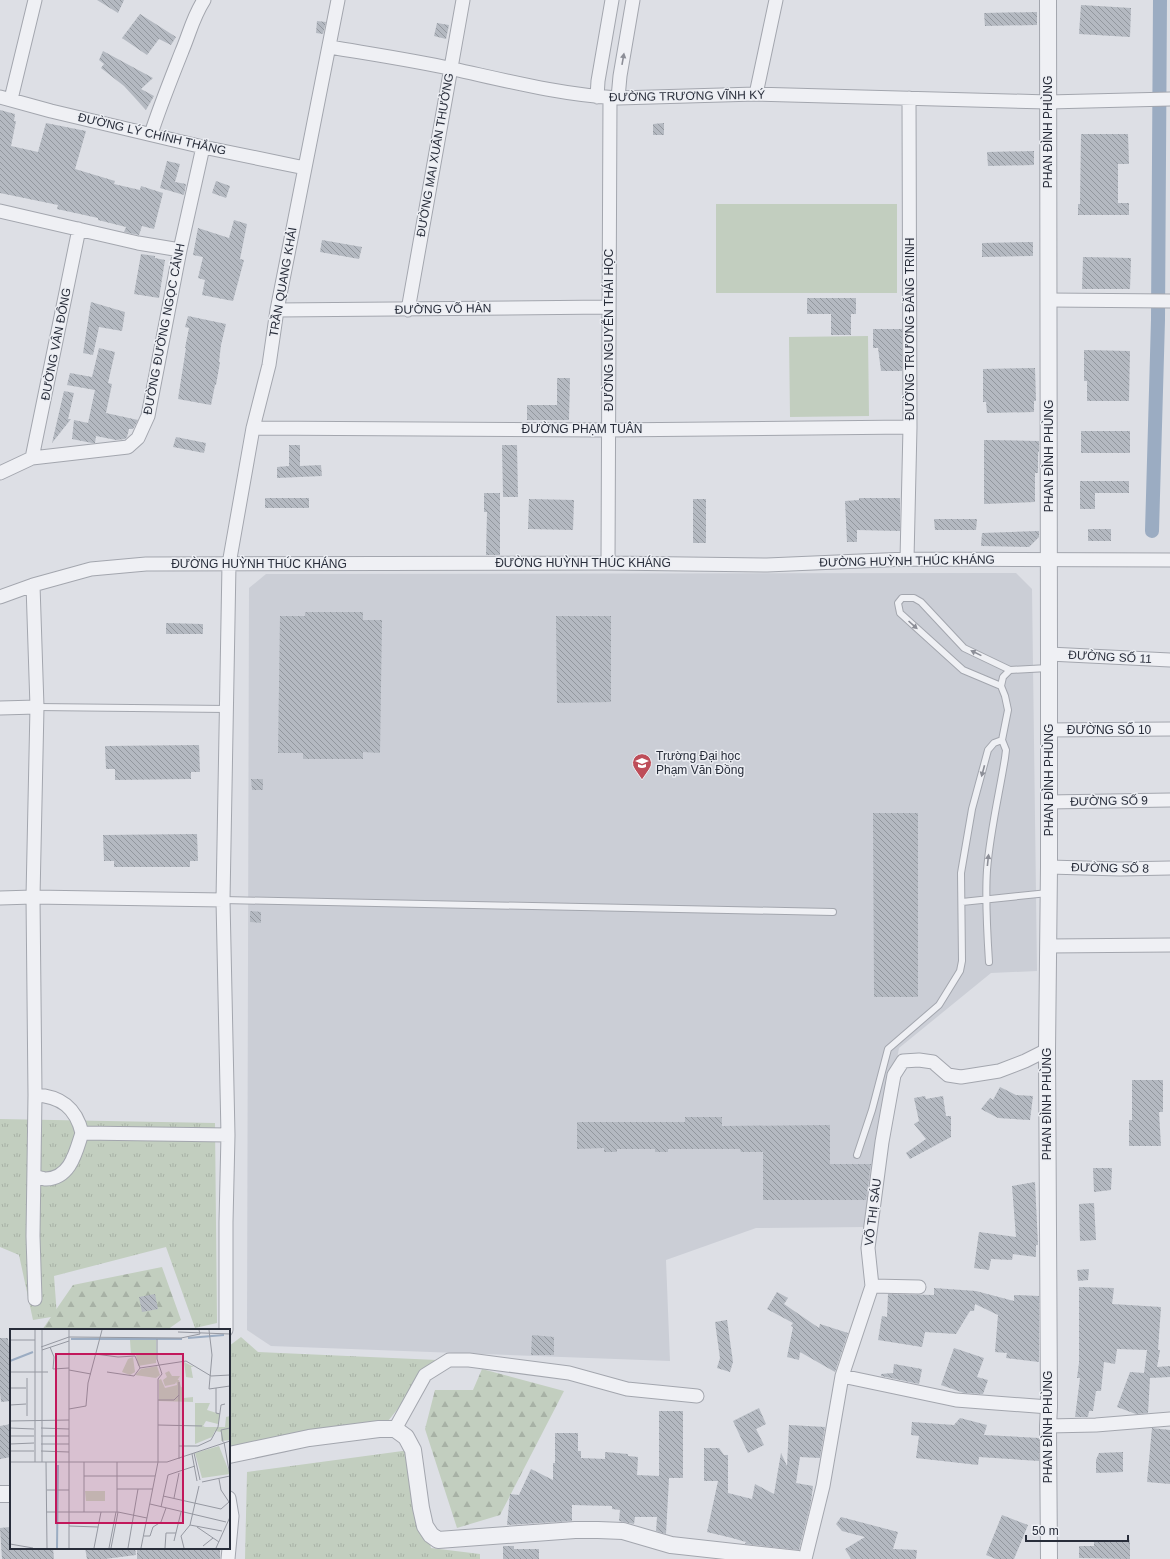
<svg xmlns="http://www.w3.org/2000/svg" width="1170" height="1559" font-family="Arial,sans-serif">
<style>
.built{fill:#cbced6}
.grass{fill:url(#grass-tufts)}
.forest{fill:url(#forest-firs)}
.park{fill:#c2cebf}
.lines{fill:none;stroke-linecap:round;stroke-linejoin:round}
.canal{stroke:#9bacc2;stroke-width:14}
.building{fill:url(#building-back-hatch)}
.service-casing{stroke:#a3a6ae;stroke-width:8}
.minor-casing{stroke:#a3a6ae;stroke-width:15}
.tertiary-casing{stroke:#a3a6ae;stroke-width:18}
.service{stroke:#eff0f4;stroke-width:6}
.minor{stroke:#eff0f4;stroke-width:13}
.tertiary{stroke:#eff0f4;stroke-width:16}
.oneway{fill:#8c8e97}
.labels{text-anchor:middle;stroke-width:3;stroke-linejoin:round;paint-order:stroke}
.street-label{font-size:12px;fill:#282d3a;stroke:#eceef3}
.poi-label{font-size:12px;fill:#282d3a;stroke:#eceef3;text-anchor:start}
.inset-river{fill:none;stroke:#9bacc2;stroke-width:2}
.inset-road{fill:none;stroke:#9598a1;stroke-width:1}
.view{fill:#c2185b;fill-opacity:0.15;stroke:#c2185b;stroke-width:2}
.inset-edge{fill:none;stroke:#282d3a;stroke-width:2}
</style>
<defs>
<pattern id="grass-tufts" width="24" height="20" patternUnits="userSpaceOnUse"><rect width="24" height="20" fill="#c2cebf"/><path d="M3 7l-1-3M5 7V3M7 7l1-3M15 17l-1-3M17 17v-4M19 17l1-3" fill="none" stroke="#a7b1a5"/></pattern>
<pattern id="forest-firs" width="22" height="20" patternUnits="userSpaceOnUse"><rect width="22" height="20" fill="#c2cebf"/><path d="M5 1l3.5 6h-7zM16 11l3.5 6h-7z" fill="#a7b1a5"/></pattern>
<pattern id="building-back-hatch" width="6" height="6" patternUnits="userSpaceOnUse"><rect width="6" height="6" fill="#b4b9c1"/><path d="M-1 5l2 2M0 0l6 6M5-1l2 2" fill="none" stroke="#92979e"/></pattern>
</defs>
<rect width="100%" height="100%" fill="#dddfe5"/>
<path class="built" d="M1016,573L1032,589L1037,971L991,973L899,1048L866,1227L756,1228L666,1260L670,1361L271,1346L247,1330L249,588L266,574Z"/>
<path class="grass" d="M0,1119L215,1123L217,1323L195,1328L166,1247L54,1276L57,1316L33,1320L19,1255L0,1247Z
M241,1337L258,1352L437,1360L388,1421L232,1449L229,1439V1346Z
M410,1450L431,1548L480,1554V1559H245L247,1472Z"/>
<path class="forest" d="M162,1267L181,1320L167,1330H42L73,1285Z
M482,1369L564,1391L500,1515L457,1528L425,1429L435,1390H473Z"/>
<path class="park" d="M716,204H897V293H716Z
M868,336L869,416L790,417L789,337Z"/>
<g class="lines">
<path class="canal" d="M1152,531L1158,320L1160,0"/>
</g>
<path class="building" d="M97,0H124L118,13Z
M1081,5L1131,8L1130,37L1079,34Z
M1037,12V25L985,26L984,13Z
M140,14L176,37L171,45L159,39L147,55L122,38Z
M317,21L326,22L323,34L316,33Z
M437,23L449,25L446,39L434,36Z
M103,51L153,78L141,89L154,96L146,110L124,86L101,68L104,64L99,60Z
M0,110L15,114L14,121H16L11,146L38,152L46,123L86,131L75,169L115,181L114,184L140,190L141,186L163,193L154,229L142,226L139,235L124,232L126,227L98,220V218L57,209L58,205L0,193Z
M664,123V135H653V124Z
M1081,134H1128L1129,164H1118V203H1129V215H1078V204H1080Z
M1034,151V165L988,166L987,152Z
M167,161L180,164L175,182L186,184L184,195L160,188Z
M216,181L230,186L226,198L212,193Z
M234,220L247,224L240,259L244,260L233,301L202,295L205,280L198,278L203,257L193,255L198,228L229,238Z
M322,240L362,247L359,259L320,252Z
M1033,242V256L982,257V243Z
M141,254L155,256V258L165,260L159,298L134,294Z
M1083,257L1131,258L1130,289H1082Z
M807,298H856V314H851V335H831V314H807Z
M91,302L125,312L122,331L99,327L93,355L83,353Z
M188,316L226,324L221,345L219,362H220L216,385H215L211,405L178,399L186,348H185L189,328L185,327Z
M873,329H902V371H881L878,348H873Z
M99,348L115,352L108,383L112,384L106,413L138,420L133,429H129L127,437L125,439L116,440L96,436L95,443H92L72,439L74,420L88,423L95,390L67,385L70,373L92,377Z
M1084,350L1130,351L1129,401H1087V381H1084Z
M1035,368L1036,401H1034V412L987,413L986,402H983V369Z
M557,378H570L569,420H527V405H557Z
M64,391L74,393L68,419H71L52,443Z
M1081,431H1130V453H1081Z
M176,437L206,443L204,453L173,447Z
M984,440L1039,441V452H1038V473H1035V502L984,504Z
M289,445H300V466L321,465L322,476L277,478V467L289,466Z
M502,445H517L518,497H503Z
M1080,481H1129V493H1095V509H1080Z
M484,493H500V555H486L487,512H484Z
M265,498H309V508H265Z
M859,498H900V531L857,530V542H847L845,501L859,500Z
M529,499L574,500L573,530L528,529Z
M693,499H706V543H693Z
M934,519H977L976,530H935Z
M1088,529H1111V541H1088Z
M1039,531V537L1029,547L981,546L982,533Z
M305,612H363V620H382L380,753L363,752V759H303V753H278L280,616H305Z
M556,616H611V702L557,703Z
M166,623L203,624V634H166Z
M199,745L200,772H191V779L115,780V769H106L105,746Z
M251,779H263V790H252Z
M873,813H918V997H874Z
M197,834L198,861H190V867H114V861H104L103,835Z
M250,911L261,912V923L250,922Z
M1132,1080H1163V1112H1159L1161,1146H1129V1120H1132Z
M1000,1087L1016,1095L1033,1096L1030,1120L998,1118L981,1109L990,1098L993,1100Z
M925,1096L926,1099L943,1096L946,1116H951V1137L910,1159L906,1153L926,1139L914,1124L919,1121L914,1098Z
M685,1117H722V1126L830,1125V1164H871L866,1200H763V1152H741L740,1149H668V1152H655V1149H617V1152H604V1148L577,1149V1122H685Z
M1093,1168H1112L1111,1190L1094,1192Z
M1035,1182L1038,1245H1036V1257L1013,1254L1012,1260L991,1259L989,1270L974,1268L979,1232L1016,1237L1012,1186Z
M1094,1203L1096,1240L1080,1241L1079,1204Z
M1089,1269L1088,1280L1078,1281L1077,1270Z
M1079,1287L1114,1288L1112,1304L1161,1307L1158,1350H1160L1157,1367L1170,1366V1377L1150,1378L1148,1413L1136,1414L1117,1407L1130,1372L1144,1373L1147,1350L1117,1349L1115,1364L1104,1362L1101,1391H1096L1093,1411H1089L1088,1417H1075L1080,1378H1077L1079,1363Z
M934,1288L976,1291L1014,1301V1295L1039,1296V1362L1006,1358L1007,1353L995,1352L998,1315L975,1304L974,1311H970L956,1334L925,1332L922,1347L878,1340L882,1316L887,1317L888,1294L934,1295Z
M777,1292L788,1298L784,1304L819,1328L820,1324L848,1333L835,1372L800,1352L799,1360L787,1357L793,1327L791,1326L793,1323L767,1309Z
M155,1294L158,1309L142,1312L139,1297Z
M727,1320L733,1362L730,1372L717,1368L720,1358L715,1322Z
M532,1335L554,1337V1355H531Z
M0,1338H8L11,1365V1401L1,1402L0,1392Z
M954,1348L984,1358L977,1377L988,1380L983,1394L964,1393L941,1385Z
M894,1364L922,1369L919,1384L881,1376V1374L893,1373Z
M759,1408L766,1424L756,1429L764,1445L748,1453L733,1421Z
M659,1411H683V1478H669L666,1534L656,1531L657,1517H635L634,1524L619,1521L620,1510L612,1509V1506L572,1505V1521L507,1525L510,1494L519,1495L531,1469L553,1480V1463H555V1433H578V1451H581V1458L605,1459V1452L628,1454V1456L638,1457L637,1475L659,1476Z
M960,1418L987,1425L984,1435L1039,1438V1461L979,1457L978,1465L916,1458L919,1436L911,1435L912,1422L954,1425Z
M11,1424V1457L0,1459V1426Z
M789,1425L825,1427L820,1458L800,1457L796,1483L813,1486L811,1502L799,1550L745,1544L746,1542L732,1538L707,1532L718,1481H704V1448H719L724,1455H728V1493L752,1499L755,1484L774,1494L781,1453L787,1466Z
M1152,1428L1170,1430V1484L1147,1482Z
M1123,1452V1472L1096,1473V1460L1099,1453Z
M1002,1515L1028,1525L1014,1559H996L986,1555Z
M841,1517L898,1532L893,1549L917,1550L916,1559H851L845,1549L865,1537L842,1531L836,1524Z
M10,1527L11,1548H53L54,1559H2L0,1528Z
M1130,1540V1559L1079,1558V1546H1094V1541Z
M503,1546H514V1549H539V1559H503Z
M85,1548H135L136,1555L105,1559H87Z
M137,1548H220V1559H137Z"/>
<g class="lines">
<g class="service-casing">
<path id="service" d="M1001,686L963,670L900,613L898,603L902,598H914L921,602L964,648L1010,670
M37,707L227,709
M223,900L833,912
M962,902L1048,893
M989,962C987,931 985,900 987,870C990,832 999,795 1005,758L1006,750L1002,740L1008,710L1005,696L1001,686L1003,677L1010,670L1048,668
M857,1155L872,1110L888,1049L939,1005L960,971L962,961L961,873L972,809L988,750L994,743L1002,740"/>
</g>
<g class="minor-casing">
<path id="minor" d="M330,47C371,54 412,60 453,69C508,81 562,95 618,98L756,94L1048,102L1170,99
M756,94L776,0
M0,97L51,111L203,147L305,168
M597,97L598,81L612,0
M618,98L620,76L633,0
M11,99L35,0
M151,134C160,106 171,79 182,51C190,32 193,17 204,0
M0,211L138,243L180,250
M1049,300L1170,301
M277,310L609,307
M408,310L463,0
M253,428L608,430L910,427
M32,458L79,229
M0,473L32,458L128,447L138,438L148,416L180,250L203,147
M907,559L910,427L909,98
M608,563L610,98
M33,585L37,707L33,897L35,1095L33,1236L35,1299
M0,597L33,585L91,569L146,564L608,563L767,565L907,559L1170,560
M1049,654L1170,660
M0,708L37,707
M1048,730L1170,729
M1048,802L1170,800
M1049,867L1120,869L1170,868
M0,898L33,897L223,900
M1048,946L1170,945
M35,1095C61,1096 76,1108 82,1133
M34,1176C38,1177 43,1179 46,1179C71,1178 76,1151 82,1133L228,1135
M872,1286L919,1287
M226,1330V1222L228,1135L223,900L229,564L253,428L269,365L277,310L338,0
M842,1376L956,1400L1049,1407
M1048,1426L1096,1425L1170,1419
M395,1429L425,1375L449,1360H469L569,1373L627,1389L697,1396
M228,1559L232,1516L229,1498
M805,1559L823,1486L842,1376L872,1286L868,1248L882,1142L894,1075L903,1061L919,1060L933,1062L948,1075L961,1077L999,1071L1025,1061L1047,1050"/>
</g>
<g class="tertiary-casing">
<path id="tertiary" d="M1048,0L1049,654V867L1047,1050L1049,1407L1048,1426L1049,1559
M229,1455L309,1438L379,1429H395L406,1437L413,1450L421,1508L425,1526L431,1535L438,1540L575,1530H598L623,1531L671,1545L798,1559
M0,1494H11"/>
</g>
<use href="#service" class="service"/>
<use href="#minor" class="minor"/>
<use href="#tertiary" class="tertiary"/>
</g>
<defs><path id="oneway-solid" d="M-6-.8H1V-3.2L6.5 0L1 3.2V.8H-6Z"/></defs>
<g class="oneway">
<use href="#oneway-solid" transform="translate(623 59) rotate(-80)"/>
<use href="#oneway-solid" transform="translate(913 625) rotate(42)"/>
<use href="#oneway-solid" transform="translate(976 653) rotate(-154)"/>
<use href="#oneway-solid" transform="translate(983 771) rotate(105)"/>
<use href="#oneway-solid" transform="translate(988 860) rotate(-84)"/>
</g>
<defs>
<g id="university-pin" transform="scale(1)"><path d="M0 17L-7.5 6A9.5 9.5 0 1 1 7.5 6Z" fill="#be4d59" stroke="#eceef3"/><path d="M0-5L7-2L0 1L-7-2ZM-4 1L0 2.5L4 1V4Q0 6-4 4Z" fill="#fff"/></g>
</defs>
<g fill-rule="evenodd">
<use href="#university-pin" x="642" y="763"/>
</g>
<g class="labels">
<g class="street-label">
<text transform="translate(687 96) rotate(-1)" y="4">ĐƯỜNG TRƯƠNG VĨNH KÝ</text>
<text transform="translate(1048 132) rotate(-90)" y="4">PHAN ĐÌNH PHÙNG</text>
<text transform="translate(152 134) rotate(13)" y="4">ĐƯỜNG LÝ CHÍNH THẮNG</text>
<text transform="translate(435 155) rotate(-80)" y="4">ĐƯỜNG MAI XUÂN THƯỞNG</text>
<text transform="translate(283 282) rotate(-80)" y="4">TRẦN QUANG KHẢI</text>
<text transform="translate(443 309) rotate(-1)" y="4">ĐƯỜNG VÕ HÀN</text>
<text transform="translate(164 329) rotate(-79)" y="4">ĐƯỜNG ĐƯỜNG NGỌC CẢNH</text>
<text transform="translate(910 329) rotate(-90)" y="4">ĐƯỜNG TRƯƠNG ĐĂNG TRINH</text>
<text transform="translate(609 330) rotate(-90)" y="4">ĐƯỜNG NGUYỄN THÁI HỌC</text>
<text transform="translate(56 344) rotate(-79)" y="4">ĐƯỜNG VÂN ĐÔNG</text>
<text x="582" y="433">ĐƯỜNG PHẠM TUÂN</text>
<text transform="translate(1049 456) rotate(-90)" y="4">PHAN ĐÌNH PHÙNG</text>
<text transform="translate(907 561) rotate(-1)" y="4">ĐƯỜNG HUỲNH THÚC KHÁNG</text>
<text x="583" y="567">ĐƯỜNG HUỲNH THÚC KHÁNG</text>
<text x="259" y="568">ĐƯỜNG HUỲNH THÚC KHÁNG</text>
<text transform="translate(1110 657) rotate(3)" y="4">ĐƯỜNG SỐ 11</text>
<text x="1109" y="734">ĐƯỜNG SỐ 10</text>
<text transform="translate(1049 780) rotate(-90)" y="4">PHAN ĐÌNH PHÙNG</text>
<text transform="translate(1109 801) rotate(-1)" y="4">ĐƯỜNG SỐ 9</text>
<text transform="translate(1110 868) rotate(1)" y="4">ĐƯỜNG SỐ 8</text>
<text transform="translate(1047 1104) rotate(-90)" y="4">PHAN ĐÌNH PHÙNG</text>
<text transform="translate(873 1212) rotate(-83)" y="4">VÕ THỊ SÁU</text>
<text transform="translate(1048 1427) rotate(-90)" y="4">PHAN ĐÌNH PHÙNG</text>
</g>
<g class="poi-label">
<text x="656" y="760">Trường Đại học<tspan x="656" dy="14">Phạm Văn Đồng</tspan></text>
</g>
</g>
<g transform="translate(10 1329)">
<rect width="220" height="220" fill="#dddfe5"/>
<path d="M120,11H146V34L128,37L126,26H121ZM174,33L184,38H181L183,49L176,48ZM147,37L150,46L146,49L125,46L131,40ZM151,50L155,59L167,56L166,51H169L171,58L174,59V69L183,68V73L149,72V51ZM185,74H200L197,81L210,85L208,95L196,92L193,97L195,98H215L216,88L220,87V111L211,112V103L205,102L202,108L185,115ZM209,117L220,145L192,149L185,124Z" fill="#c2cebf"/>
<path d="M123,28L125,43L120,46L112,43L118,30ZM159,42L162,47H170L165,55L155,57L153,51L157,48L155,44Z" fill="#c2cebf"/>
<path d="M75,162H95V172H76Z" fill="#c2cebf"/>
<path class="inset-river" d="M178,9L214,6M61,10H172M0,32L23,23M47,219L48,136"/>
<path class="inset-road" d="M25,1V133M59,1V219M199,1L202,26L199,60L220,57M168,3L220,5M0,11H25M31,18L59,8L171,9L190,5L189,1M40,18L44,28L43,40L59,39M32,21L59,12M85,25L108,28L125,27L130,39L176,32L201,47L220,46M59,41L81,45M0,43H38M97,43L124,47L130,39M17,49V87M169,53V130M0,59H16M206,59V84L210,85M148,71H164L169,66M0,76L16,75M59,80L76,77L78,54L92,1M0,92L59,91M148,96L192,97M0,99L24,100M31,99L59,100M0,107H24M31,107H59M213,113L211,101L220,99M214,113L220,147M0,115L24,114M31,115H59M169,117H188L201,111L208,98L211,76L215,75M0,122H24M31,122L59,123M184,124L190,151M182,125L187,152M0,133H157L220,112M32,133V1M36,133L37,219M74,147H145M209,150L211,161L219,173M192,153L220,147M107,160H143M37,161H59M153,167L211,180L219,173M164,169L169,144M140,175L216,193M151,178L158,146L185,137M36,183H108L137,189M74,183V133M107,183V133M180,196L212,202M59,197L88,198M187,198L209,213M134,207H140L143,198L151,193L156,179M164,212L171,183M0,215L23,219M193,217L203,209M84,219L91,183M99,219L106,183M101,219L108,183M118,219L128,160M131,219L148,133V50L152,45L147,30V10M155,219L156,204H166M174,219L171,207L180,196L189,157M206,219L220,188"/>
<path class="view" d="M46,25H173V194H46Z"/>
<rect width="220" height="220" class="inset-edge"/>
</g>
<path d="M1026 1535v6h102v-6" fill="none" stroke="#282d3a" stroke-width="2"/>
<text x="1032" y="1535" font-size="12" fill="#282d3a" stroke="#eceef3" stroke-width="3" paint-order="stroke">50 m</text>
</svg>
